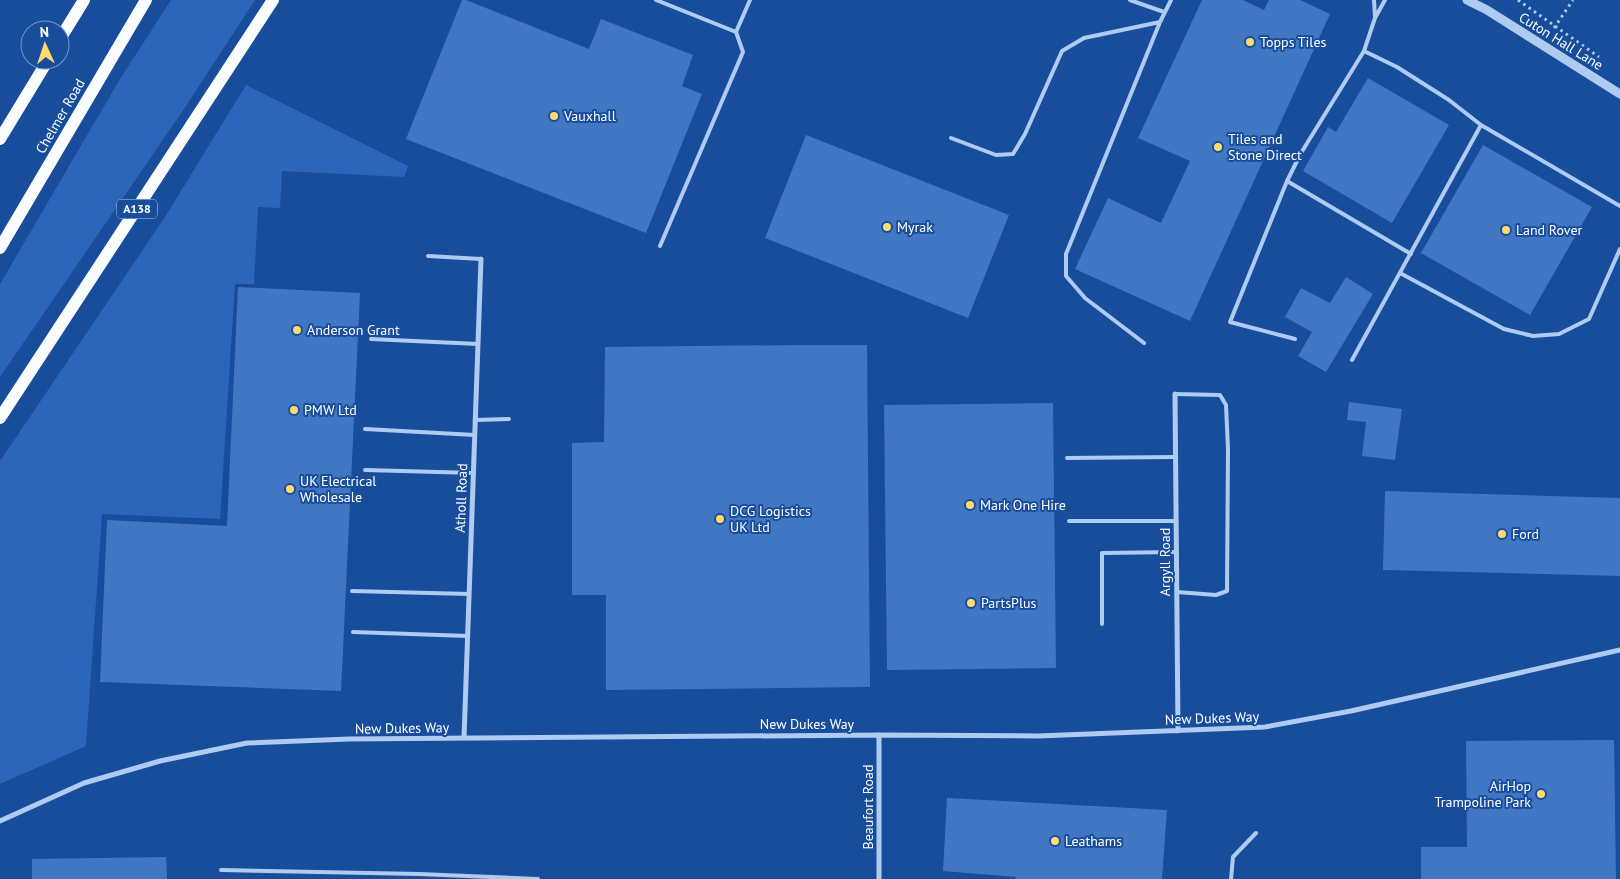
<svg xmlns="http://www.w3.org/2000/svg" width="1620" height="879" font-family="'PT Sans',sans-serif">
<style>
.green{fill:#2b66ba}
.building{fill:#4176c2}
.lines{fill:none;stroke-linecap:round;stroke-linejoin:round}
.path{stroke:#afcbf2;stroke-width:3;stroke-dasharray:2.5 4;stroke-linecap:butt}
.service{stroke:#afcbf2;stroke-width:4}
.minor{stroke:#afcbf2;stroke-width:5}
.tertiary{stroke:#afcbf2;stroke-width:9}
.primary{stroke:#fafcff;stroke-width:12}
.poi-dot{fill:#ffdb70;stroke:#184d9c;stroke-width:2}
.labels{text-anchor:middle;stroke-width:4;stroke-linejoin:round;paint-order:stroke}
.shield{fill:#184d9c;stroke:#bacae1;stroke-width:1}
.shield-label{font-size:12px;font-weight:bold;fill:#fff}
.street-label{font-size:14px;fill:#fff;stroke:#184d9c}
.poi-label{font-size:14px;fill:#fff;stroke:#184d9c;text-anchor:start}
</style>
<rect width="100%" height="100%" fill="#184d9c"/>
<path class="green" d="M171,0H255L182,112L0,377V284L120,79Z
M246,85L408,166L404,177L282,171L280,208L258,207L254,284H235L220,519L102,514L86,746L0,784V461L165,217Z"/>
<path class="building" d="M462,0H466L589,49L601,19L693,55L682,86L702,94L646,233L406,139Z
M1202,0H1243L1264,10L1269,0H1300L1330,14L1190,321L1075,269L1108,198L1161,223L1190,161L1138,138Z
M1368,78L1449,125L1392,223L1303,171L1328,127L1336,132Z
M806,135L1009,215L968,318L765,238Z
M1483,145L1592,207L1530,315L1421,253Z
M1346,277L1373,294L1326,372L1298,356L1312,332L1285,317L1301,288L1330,303Z
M238,287L360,293L341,691L100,682L107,520L227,526Z
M799,345H867L870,687L606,690V595H572V443L604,442L605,347Z
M1349,402L1402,409L1395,460L1362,456L1366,422L1347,420Z
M1053,403L1056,668L887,670L884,405Z
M1385,491L1620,498V576L1383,570Z
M1614,740L1616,879H1421V847H1467L1466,741Z
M947,798L1167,810L1162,879H1015L1016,877L943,871Z
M166,857L167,879H32V859Z"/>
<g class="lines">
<path class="path" d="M1518,0L1599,57
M1554,28L1573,0"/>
<path class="service" d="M656,0L736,32L743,52L660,246
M1130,0L1164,12
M1374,0L1375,18
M736,32L750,0
M1364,51L1375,18L1385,0
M951,138L996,155L1013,154L1025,134L1062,51L1084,38L1160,22
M1287,181L1411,254
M428,256L481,259
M1400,273L1504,329L1533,336L1559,334L1589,319L1620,249
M371,339L478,344
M1295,339L1230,322L1287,181L1301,153L1364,51L1397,67L1449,100L1481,125L1620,206
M1144,343L1085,298L1066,276V254L1160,22L1171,0
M1352,360L1481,125
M1175,394L1220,395L1226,405L1228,449L1227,591L1216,595L1177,592
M475,420L509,419
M365,429L475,435
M1067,458L1176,457
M365,470L474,473
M1069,521H1176
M352,591L469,594
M1102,624V553L1177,552
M353,632L468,636
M221,870L419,874L538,879
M1231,879L1233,857L1256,833"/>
<path class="minor" d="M1175,394L1178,731
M879,735V879
M464,738L481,259
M0,821L84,783L160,761L247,743L349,739L879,735L1038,736L1265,727L1351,711L1620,650"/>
<path class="tertiary" d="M1467,0L1487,10L1620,94"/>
<path class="primary" d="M60,39L84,0
M0,139L48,60
M0,248L146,0
M0,418L273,0"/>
</g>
<g class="poi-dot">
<circle cx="1250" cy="42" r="5"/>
<circle cx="554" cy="116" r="5"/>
<circle cx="1218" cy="147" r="5"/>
<circle cx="887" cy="227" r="5"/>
<circle cx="1506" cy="230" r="5"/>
<circle cx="297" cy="330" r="5"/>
<circle cx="294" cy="410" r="5"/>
<circle cx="290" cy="489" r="5"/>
<circle cx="970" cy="505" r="5"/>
<circle cx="720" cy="519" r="5"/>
<circle cx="1502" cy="534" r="5"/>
<circle cx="971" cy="603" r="5"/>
<circle cx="1541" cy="794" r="5"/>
<circle cx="1055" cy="841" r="5"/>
</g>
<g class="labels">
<rect class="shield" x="117" y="199.5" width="40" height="19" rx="4"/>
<g class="shield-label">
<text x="137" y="213">A138</text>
</g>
<g class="street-label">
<text transform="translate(1561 41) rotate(32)" y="5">Cuton Hall Lane</text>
<text transform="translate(60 116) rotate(-60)" y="5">Chelmer Road</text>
<text transform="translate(461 498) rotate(-88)" y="5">Atholl Road</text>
<text transform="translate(1165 562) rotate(-90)" y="5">Argyll Road</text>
<text transform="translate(1212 718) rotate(-2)" y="5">New Dukes Way</text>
<text x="807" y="729">New Dukes Way</text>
<text transform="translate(402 728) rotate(-1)" y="5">New Dukes Way</text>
<text transform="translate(868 807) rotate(-90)" y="5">Beaufort Road</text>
</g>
<g class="poi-label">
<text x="1260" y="47">Topps Tiles</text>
<text x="564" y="121">Vauxhall</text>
<text x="1228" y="144">Tiles and<tspan x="1228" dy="16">Stone Direct</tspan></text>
<text x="897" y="232">Myrak</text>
<text x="1516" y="235">Land Rover</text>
<text x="307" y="335">Anderson Grant</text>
<text x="304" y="415">PMW Ltd</text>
<text x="300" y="486">UK Electrical<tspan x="300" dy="16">Wholesale</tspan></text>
<text x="980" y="510">Mark One Hire</text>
<text x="730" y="516">DCG Logistics<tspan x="730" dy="16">UK Ltd</tspan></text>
<text x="1512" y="539">Ford</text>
<text x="981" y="608">PartsPlus</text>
<text x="1531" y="791" text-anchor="end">AirHop<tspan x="1531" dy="16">Trampoline Park</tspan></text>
<text x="1065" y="846">Leathams</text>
</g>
</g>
<g transform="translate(45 45) rotate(357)"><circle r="24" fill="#184d9c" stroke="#7494c4"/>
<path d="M0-4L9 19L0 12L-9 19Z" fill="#ffdb70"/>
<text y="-8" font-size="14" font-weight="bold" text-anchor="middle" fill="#ffffff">N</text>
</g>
</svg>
